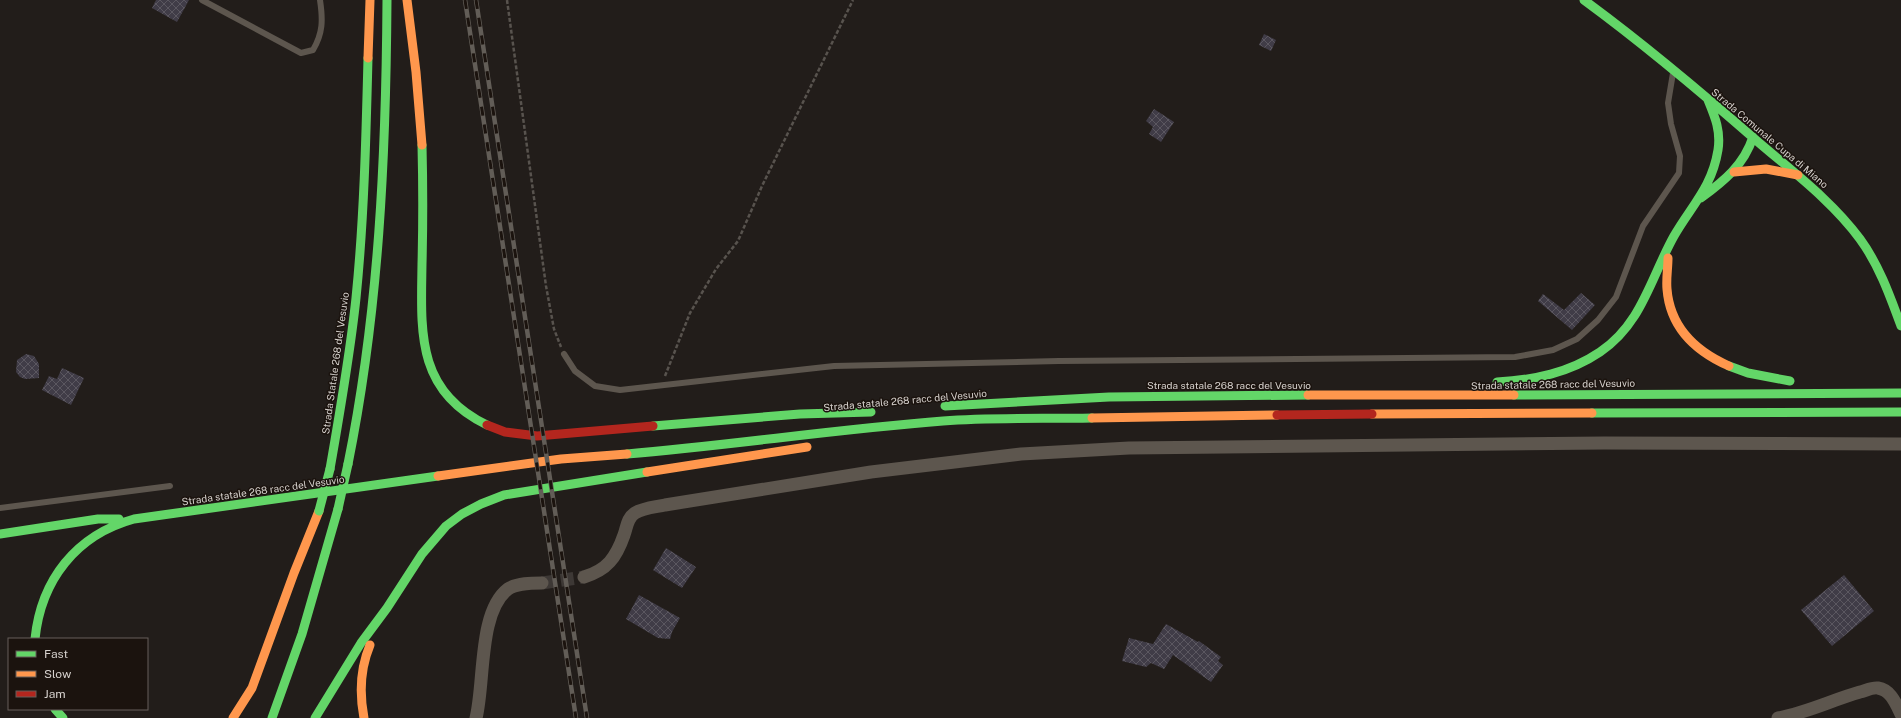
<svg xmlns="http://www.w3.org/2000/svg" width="1901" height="718" font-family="'Public Sans',sans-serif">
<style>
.building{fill:url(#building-cross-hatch)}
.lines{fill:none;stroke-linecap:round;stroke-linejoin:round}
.street-tunnel{stroke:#3d3835;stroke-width:13;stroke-dasharray:13 6;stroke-linecap:butt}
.path{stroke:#58534e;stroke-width:2.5;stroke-dasharray:4 2;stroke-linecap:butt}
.lane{stroke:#5d564e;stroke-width:6}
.street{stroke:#5d564e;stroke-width:13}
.fast{stroke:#63d668;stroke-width:9}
.slow{stroke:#ff974d;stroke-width:9}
.jam{stroke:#b3261e;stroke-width:9}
.rail-casing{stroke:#625d57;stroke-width:4.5}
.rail{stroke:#1b130e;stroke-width:3;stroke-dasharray:9;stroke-linecap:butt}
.fast-bridge{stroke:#63d668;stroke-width:9}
.labels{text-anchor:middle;stroke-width:3;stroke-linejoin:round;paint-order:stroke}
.street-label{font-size:10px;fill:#d6d1cd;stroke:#1b130e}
</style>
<defs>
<pattern id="building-cross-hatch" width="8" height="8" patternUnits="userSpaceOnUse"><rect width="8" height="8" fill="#403c47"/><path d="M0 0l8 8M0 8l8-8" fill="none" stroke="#5b5760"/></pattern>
</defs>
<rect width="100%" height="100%" fill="#221d1a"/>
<path class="building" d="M156,0H189L177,22L152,8Z
M1264,34L1276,40L1271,51L1259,45Z
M1154,109L1174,122L1161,142L1149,134L1153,127L1146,121Z
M1581,293L1595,305L1572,330L1538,301L1543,294L1564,310Z
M26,354L34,356L39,364V378L25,379L20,377L16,372L17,360Z
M62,368L84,378L71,405L42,390L49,376L57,379Z
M666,548L696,567L682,588L653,570Z
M1844,575L1874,611L1832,646L1801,610Z
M639,595L680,618L672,632L670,639L658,638L626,619Z
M1166,624L1198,642L1199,641L1221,657L1218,661L1223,665L1211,682L1173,655L1164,669L1151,663L1146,667L1122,661L1129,638L1153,644Z"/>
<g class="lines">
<path class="street-tunnel" d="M542,583L584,577"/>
<path class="path" d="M507,0L546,286L554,329L561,347
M665,376L690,313L716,269L738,241L762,186L853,0"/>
<path class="lane" d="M202,0L301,53L313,50C323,33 323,20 320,0
M564,354L575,371L595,386L620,390L834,366L1059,361L1515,357L1553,350L1577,339L1598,320L1616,297L1643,226L1679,173L1680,156L1671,124L1668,103L1673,73
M0,508L170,486"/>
<path class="street" d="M584,577C607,570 616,558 624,535C627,527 627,518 635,513C643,508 656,507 665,505L871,472L1021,454L1129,448L1604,443L1901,444
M476,718C485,682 478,612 508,589C517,583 532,583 542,583
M1778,718C1806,713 1832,700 1860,692C1865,691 1872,687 1878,688C1891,690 1896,704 1901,714"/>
<path class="fast" d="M1584,0C1644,44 1701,92 1757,141C1793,172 1832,201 1860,239C1879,265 1890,296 1901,326
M422,145C423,185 423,224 422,264C421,332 416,391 487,425
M1701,198C1724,181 1744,165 1753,137
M1729,366L1748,373L1790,381
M1497,382C1534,380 1569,373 1600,352C1642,324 1651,277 1674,236C1692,205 1712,187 1718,150C1721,131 1715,117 1708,100
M1514,395L1901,393
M945,406L1109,397L1308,395
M1592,413L1901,412
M653,426L800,414L871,412
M627,454C733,445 838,429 943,421C993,417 1042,419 1092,418
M348,464C379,311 386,156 387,0
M330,469C340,412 350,355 356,298C364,219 366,138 368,58
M0,534L98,519H119
M35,639C41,580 76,535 134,519L438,476
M55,709L63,718
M272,718L302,634L338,509
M315,718L361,643L387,608L422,554L446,526L462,514L481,504L504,495L647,472"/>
<path class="slow" d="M407,0L416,72L422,145
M368,58L370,0
M1734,172L1766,169L1798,175
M1668,258C1668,268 1666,279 1667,289C1670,327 1695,351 1729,366
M1308,395H1514
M1372,414L1592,413
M1092,418L1277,415
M647,472L807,447
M438,476L561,459L627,454
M233,718L252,688L294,573L319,511
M364,718C359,692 360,669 370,645"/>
<path class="jam" d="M1277,415L1372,414
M487,425L505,432L537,436L653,426"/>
<g class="rail-casing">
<path id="rail" d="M465,0L576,718
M476,0L587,718"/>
</g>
<use href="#rail" class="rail"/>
<path class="fast-bridge" d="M338,509L348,464
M319,511L330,469"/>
</g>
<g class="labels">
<g class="street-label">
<text transform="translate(1770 138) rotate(40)" y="4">Strada Comunale Cupa di Miano</text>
<text transform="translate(335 363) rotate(-82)" y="4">Strada Statale 268 del Vesuvio</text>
<text transform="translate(1553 384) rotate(-1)" y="4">Strada statale 268 racc del Vesuvio</text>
<text x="1229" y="389">Strada statale 268 racc del Vesuvio</text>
<text transform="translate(905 400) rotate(-5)" y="4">Strada statale 268 racc del Vesuvio</text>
<text transform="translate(263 490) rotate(-8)" y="4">Strada statale 268 racc del Vesuvio</text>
</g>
</g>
<rect x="8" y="638" width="140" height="72" fill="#1b130e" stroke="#665f5a"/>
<rect x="16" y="651" width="20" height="6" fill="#63d668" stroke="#665f5a"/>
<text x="44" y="658" font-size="12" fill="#d6d1cd">Fast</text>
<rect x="16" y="671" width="20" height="6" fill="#ff974d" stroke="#665f5a"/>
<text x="44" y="678" font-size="12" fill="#d6d1cd">Slow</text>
<rect x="16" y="691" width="20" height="6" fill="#b3261e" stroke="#665f5a"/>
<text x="44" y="698" font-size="12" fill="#d6d1cd">Jam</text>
</svg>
